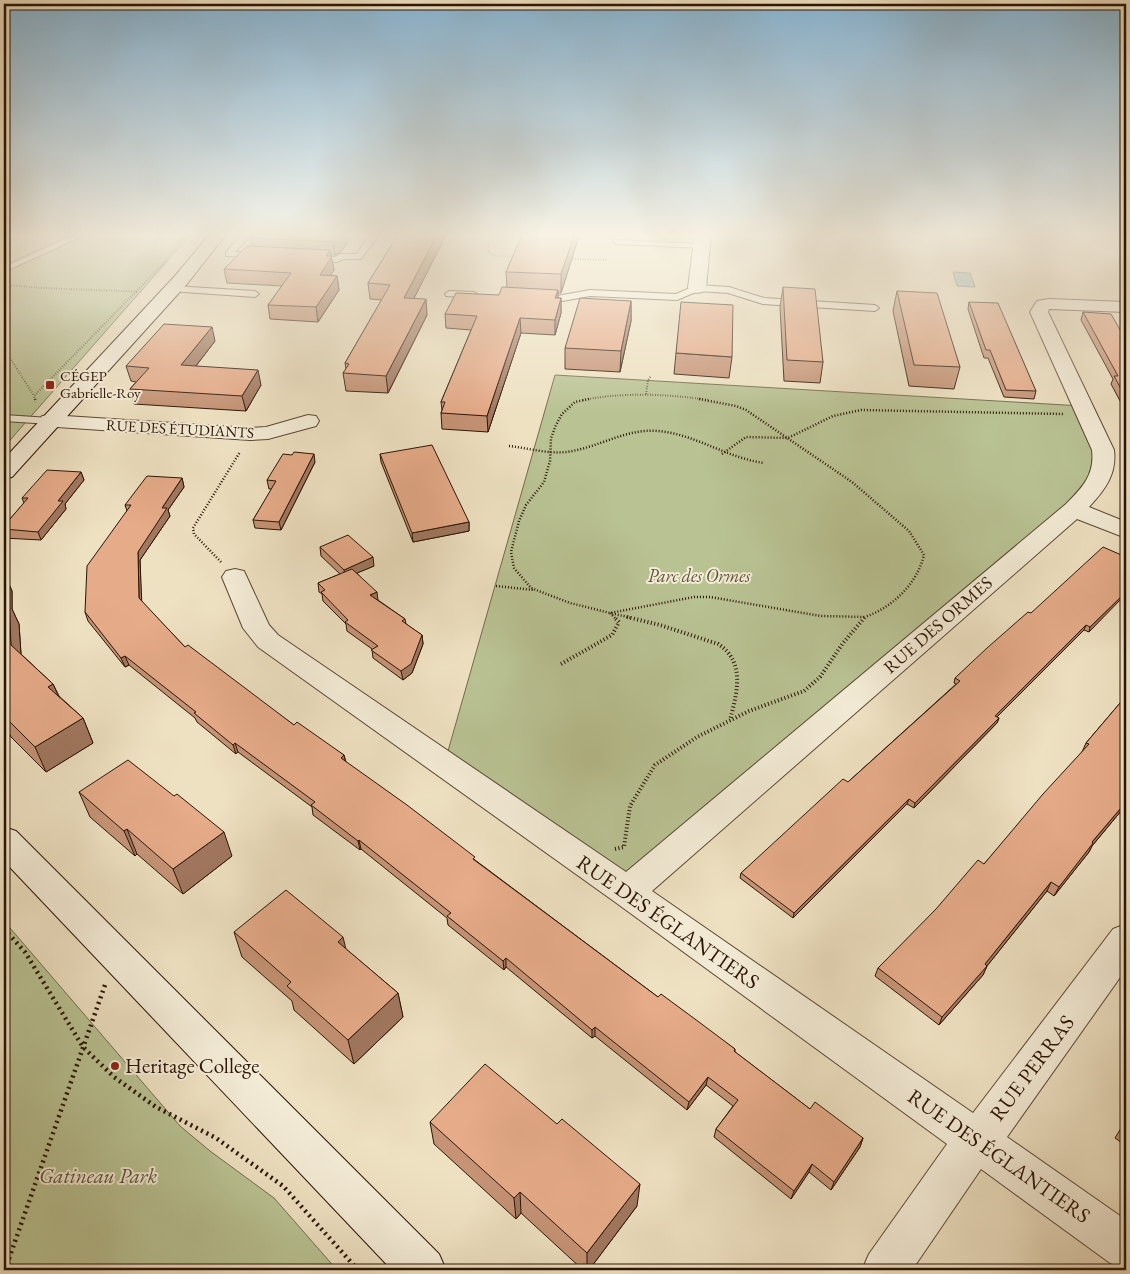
<svg xmlns="http://www.w3.org/2000/svg" width="1130" height="1274" font-family="'EB Garamond',serif">
<style>
.green{fill:#b9c293;stroke:#726c4c}
.water{fill:#9bbcbb;stroke:#6e7972}
.lines{fill:none;stroke-linecap:round;stroke-linejoin:round}
.lane-casing{stroke:#5b4834;stroke-width:2}
.street-casing{stroke:#5b4834;stroke-width:2}
.secondary-casing{stroke:#2a1505;stroke-width:2}
.path-far3{stroke:#2a1505;stroke-width:2;stroke-dasharray:0.5 2;stroke-linecap:butt}
.path-far2{stroke:#2a1505;stroke-width:2.5;stroke-dasharray:1 2;stroke-linecap:butt}
.path-far1{stroke:#2a1505;stroke-width:4;stroke-dasharray:1 2.5;stroke-linecap:butt}
.path{stroke:#2a1505;stroke-width:4.5;stroke-dasharray:2 4;stroke-linecap:butt}
.lane{fill:#f4ecd7;fill-rule:evenodd}
.street{fill:#f4ecd7;fill-rule:evenodd}
.secondary{fill:#f4ecd7;fill-rule:evenodd}
.wall{fill:#c69376;stroke:#2a1505}
.shaded-wall{fill:#a17860;stroke:#2a1505}
.building{fill:#e6ab89;stroke:#2a1505}
.poi-dot{fill:#8f2418;stroke:#f4ecd7;stroke-width:2}
.labels{text-anchor:middle;stroke-width:4;stroke-linejoin:round;paint-order:stroke}
.far-poi-label{font-size:15px;fill:#2a1505;stroke:#f4ecd7;text-anchor:start}
.far-street-label{font-size:15px;fill:#2a1505;stroke:#f4ecd7}
.park-label{font-size:18px;font-style:italic;fill:#5c5237;stroke:#f4ecd7}
.street-label{font-size:18px;fill:#2a1505;stroke:#f4ecd7}
.near-street-label{font-size:21px;fill:#2a1505;stroke:#f4ecd7}
.near-poi-label{font-size:21px;fill:#2a1505;stroke:#f4ecd7;text-anchor:start}
.near-park-label{font-size:21px;font-style:italic;fill:#5c5237;stroke:#f4ecd7}
</style>
<rect width="100%" height="100%" fill="#eee1c2"/>
<filter id="stains"><feTurbulence type="fractalNoise" baseFrequency=".004" numOctaves="4"/><feColorMatrix values="0 0 0 0 .2 0 0 0 0 .09 0 0 0 0 .02 0 0 0 .5 -.17"/></filter>
<radialGradient id="worn" r=".72"><stop offset=".6" stop-color="#630" stop-opacity="0"/><stop offset="1" stop-color="#630" stop-opacity=".3"/></radialGradient>
<path class="green" d="M4,233H192L4,447Z
M555,375L1082,406L1103,450L1097,485L627,892L444,765Z
M4,921L180,1126L210,1151L274,1198L337,1270H4Z"/>
<path class="water" d="M953,272L970,273L975,287L957,286Z"/>
<g class="lines">
<g class="lane-casing">
<path id="lane" d="M78,233H89L4,272V267Z
M244,233H253L235,252L257,254L261,256L260,258L226,256V252Z
M372,233H380L361,259H343L337,262L313,261L309,259L313,257H335L341,254H356Z
M614,240L702,244L706,246L702,248L617,244L613,242Z
M697,285L729,287L764,298L875,305L879,308L875,311L763,304L728,293L698,291L677,300L590,296L557,302L542,301L538,298L542,295L557,296L590,290L676,294Z
M173,286L255,291L259,294L255,297L170,291V287Z
M449,291L474,292L478,295L474,298L446,296L445,294Z
M4,415L50,418L55,421L50,424L4,421Z"/>
</g>
<g class="street-casing">
<path id="street" d="M695,233H711L706,288L703,292L697,293L691,292L688,288Z
M1049,299L1126,302V312L1049,309L1048,312L1114,450C1117,474 1105,490 1089,507L1126,522V538L1077,519L652,891L973,1113L1113,929L1126,924V969L1007,1137L1126,1220V1269L1110,1263L981,1169L912,1270H862L869,1254L947,1144L615,902L258,647L243,628L222,577L226,571L235,569L244,571L269,625L278,635L626,872L1066,504C1082,488 1095,475 1092,450L1030,312L1037,301Z
M50,415L250,428L266,427L308,415L316,416L319,421L316,426L268,439L250,440L42,426L39,421L42,416Z"/>
</g>
<g class="secondary-casing">
<path id="secondary" d="M211,233H227L187,284L12,477L4,479V459L175,276Z
M4,827L16,831L439,1254L446,1270H392L4,861Z"/>
</g>
<path class="path-far3" d="M4,245L30,233
M489,245L488,252L496,256L515,257
M568,259L607,260
M9,285C52,290 94,289 137,292
M8,349L7,353L34,396
M646,394L648,380L651,376
M35,400L34,396L161,266L186,233
M583,400C624,392 667,394 709,400"/>
<path class="path-far2" d="M35,399L36,402
M589,399L575,402L562,414L556,425L551,438L550,461L544,482L526,505L519,521L511,552L514,568L531,588L570,603L610,613L694,597H710L821,616L865,617
M699,399L736,406L746,410L852,482L909,531L924,555C917,584 893,607 865,617
M509,446C528,448 547,454 566,452C598,448 626,428 658,431C695,434 727,458 764,463
M722,454L746,437L788,438L833,416L861,410L1063,414
M221,562L194,534L193,528L240,452
M496,586L534,590
M615,618L610,613L632,618"/>
<path class="path-far1" d="M627,617L660,625L718,644C746,662 737,693 730,720
M561,664L612,635L619,622L614,617
M615,849L624,847L630,806L655,765L697,737L749,711L804,691L820,677L843,643L865,617"/>
<path class="path" d="M4,929L25,952L83,1047L114,1077L156,1107L216,1138L283,1186L358,1270
M5,1270L105,985"/>
<use href="#lane" class="lane"/>
<use href="#street" class="street"/>
<use href="#secondary" class="secondary"/>
</g>
<path class="wall" d="M255,233H348L349,240L341,252L335,255H331L334,270L330,275L337,276L339,290L318,322L270,319L268,305L282,286L227,283L224,269L252,246L251,238Z
M399,233H447L414,298L427,315L388,393L346,391L343,373L346,369L345,363L382,300L370,299L368,283Z
M523,233H580L561,293H558V298H561V313L555,335L521,333L488,432L442,429L441,413L442,410L441,402L471,330L446,328L445,314L499,295L507,287L506,272Z
M1116,233H1126V247Z
M783,287L823,362L820,383L784,381L780,307Z
M897,291L960,367L954,389L909,386L893,311Z
M631,301V321L620,372L565,369V348Z
M969,302L1036,391L1034,399L1004,397L988,358H984L968,309Z
M1083,312L1126,340V412L1111,384L1113,379L1081,320Z
M215,341L196,366L261,385L246,411L134,404L130,389L136,382L131,381L126,366Z
M676,353L732,357L729,378L674,374Z
M380,454L469,522V531L413,542L381,462Z
M315,462L281,530L255,528L253,520L272,489H269L267,480Z
M81,472L84,480L65,504L66,509L41,540L4,538V526L24,503L22,498Z
M182,478L184,487L168,510L170,516L140,560L141,601L185,647L294,725L344,755L346,762L475,860L658,997L735,1049V1052L810,1109L863,1138L860,1147L831,1190L809,1172L791,1199L714,1137L716,1129L733,1106L706,1085L687,1110L595,1036L592,1038L506,967L504,970L448,925L447,918L361,849L360,850L313,815L312,807L238,752L236,754L197,722L195,718L129,665L125,667L88,621L85,612L127,511L125,505Z
M320,547L374,566L357,573L378,600L405,619L406,624L422,635L423,644L412,673L403,680L373,658L372,649L347,631L346,624L323,601L322,594L319,592L318,583L340,574L321,556Z
M1126,557L1089,632L1084,630L1045,668L997,717L999,718L997,723L914,808L907,804L793,918L740,878L741,873L848,782L956,684L954,683L955,678L1031,613Z
M4,573L12,591V609L19,624L21,654L53,684L59,696L83,718L93,743L46,772L11,737L4,721Z
M1126,696V805L1092,846L1089,852L1054,896L1047,891L987,966L983,975L939,1025L875,976L878,968L984,864L1082,752L1086,743Z
M79,792L232,856L183,894L137,854L135,856L90,817Z
M234,932L346,949L398,993L403,1017L354,1064L294,1010L292,1001L242,957Z
M1126,1120V1146L1115,1138Z
M430,1122L637,1206L589,1270H583L521,1213L516,1219L434,1144Z"/>
<path class="shaded-wall" d="M343,233H348L349,240L341,252L335,255L333,242Z
M438,233H447L406,314L404,298Z
M575,233H580L561,293V274Z
M330,250L334,270L322,289L320,275L326,256Z
M337,276L339,290L318,322L316,307Z
M558,290V304L555,298Z
M561,298V313L555,335V320Z
M426,299L427,315L388,393L386,376Z
M631,301V321L620,372L621,351Z
M520,318L521,333L488,432L487,416Z
M212,327L215,341L185,380L181,365Z
M258,370L261,385L246,411L242,396Z
M314,454L315,462L281,530L279,522Z
M81,472L84,480L65,504L66,509L41,540L38,532L58,501Z
M182,478L184,487L168,510L170,516L140,560L142,607L139,598L138,552L162,508Z
M469,522V531L413,542L412,533Z
M373,557L374,566L345,578L344,570Z
M4,573L12,591V609L19,624L22,670L11,645L4,604Z
M377,592L378,601L370,595Z
M1126,592V594L1089,632L1090,627Z
M1086,625L1084,630L993,721L995,716Z
M422,635L423,644L412,673L403,680L401,671Z
M125,656L129,665L125,667L121,658Z
M53,684L64,708L48,687Z
M83,718L93,743L46,772L35,747Z
M999,718L997,723L914,808L915,803Z
M235,743L238,752L236,754L233,745Z
M344,755L346,764L341,758Z
M909,799L907,804L793,918L794,913Z
M1126,802V805L1092,846L1089,852L1054,896L1059,887L1092,842Z
M127,829L137,854L135,856L124,831Z
M224,832L232,856L183,894L173,869Z
M359,840L361,849L360,850L358,841Z
M1051,882L1047,891L987,966L983,975L939,1025L942,1017Z
M343,937L349,962L338,942Z
M506,958V967L504,970L503,961Z
M398,993L403,1017L354,1064L348,1040Z
M595,1027V1036L592,1038V1030Z
M708,1077L706,1085L687,1110L689,1102Z
M863,1138L860,1147L831,1190L834,1182Z
M812,1164L809,1172L791,1199L794,1191Z
M640,1184L637,1206L589,1270H587V1253Z
M520,1192L521,1213L516,1219L514,1198Z"/>
<path class="building" d="M255,233H343L339,239L333,242L251,238Z
M399,233H438L404,298L426,299L386,376L343,373L349,364L345,363L390,285L368,283Z
M523,233H575L561,274L506,272Z
M247,246L330,250L326,256H332L320,275L337,276L316,307L268,305L291,273L224,269Z
M502,287L558,290L555,298H561L555,320L520,318L487,416L441,413L445,402H441L477,316L445,314L456,293L499,295Z
M783,287L815,289L823,362L787,360Z
M897,291L937,293L960,367L914,365Z
M580,298L631,301L621,351L565,348Z
M681,302L733,305L732,357L676,353Z
M969,302L998,303L1036,391L1006,390L990,350H986Z
M1083,312L1111,314L1126,340V398L1114,376H1118Z
M164,324L212,327L181,365L258,370L242,396L130,389L149,368L126,366Z
M432,445L469,522L412,533L380,454Z
M294,452L314,454L279,522L253,520L276,481L267,480L283,454L292,455Z
M47,470L81,472L58,501H63L38,532L4,529V526L28,498H22Z
M147,476L182,478L162,508H167L138,552L139,598L185,647L188,645L294,725L297,722L344,755L341,758L407,805L475,857L473,859L658,997L661,994L699,1022L735,1049L734,1051L810,1109L815,1102L863,1138L834,1182L812,1164L794,1191L716,1129L738,1100L708,1077L689,1102L595,1027L592,1030L506,958L503,961L447,916L451,913L359,840L358,841L311,805L315,802L235,743L233,745L194,713L196,712L125,656L121,658L85,612L87,566L131,505H125Z
M348,535L373,557L344,570L320,547Z
M1103,547L1126,557V592L1090,627L1086,625L995,716L999,718L915,803L909,799L794,913L741,873L843,779L848,782L960,681L955,678L987,648L1028,612L1031,613Z
M352,569L377,592L370,595L405,619L402,621L422,635L411,664L401,671L371,650L378,646L345,622L348,620L321,592L325,590L318,583Z
M9,600L11,645L53,684L48,687L83,718L35,747L4,716V710L5,709L4,708V601Z
M1126,696V802L1092,842L1093,843L1059,887L1051,882L985,964L987,966L942,1017L878,968L936,909L978,860L984,864L1043,794L1089,744L1086,743Z
M128,760L174,796L177,794L224,832L173,869L127,829L124,831L79,792Z
M286,890L343,937L338,942L398,993L348,1040L287,986L291,982L234,932Z
M485,1064L557,1124L562,1119L640,1184L587,1253L520,1192L514,1198L430,1122Z
M1126,1121V1133L1121,1129Z"/>
<linearGradient id="sky" x2="0" y2="1"><stop stop-color="#89b7d6"/><stop offset="0.57" stop-color="#f7f2e4"/><stop offset="1" stop-color="#f7f2e4" stop-opacity="0"/></linearGradient>
<rect width="1130" height="412" fill="url(#sky)"/>
<g class="poi-dot">
<rect x="45" y="380" width="10" height="10" rx="2.5"/>
<circle cx="115" cy="1066" r="5"/>
</g>
<g class="labels">
<g class="far-poi-label">
<text x="60" y="381">CÉGEP<tspan x="60" dy="17">Gabrielle-Roy</tspan></text>
</g>
<g class="far-street-label">
<text transform="translate(180 429) rotate(3)" y="5">RUE DES ÉTUDIANTS</text>
</g>
<g class="park-label">
<text x="699" y="582">Parc des Ormes</text>
</g>
<g class="street-label">
<text transform="translate(938 625) rotate(-41)" y="6">RUE DES ORMES</text>
</g>
<g class="near-street-label">
<text transform="translate(668 922) rotate(35)" y="7">RUE DES ÉGLANTIERS</text>
<text transform="translate(1032 1068) rotate(-53)" y="7">RUE PERRAS</text>
<text transform="translate(999 1156) rotate(35)" y="7">RUE DES ÉGLANTIERS</text>
</g>
<g class="near-poi-label">
<text x="125" y="1073">Heritage College</text>
</g>
<g class="near-park-label">
<text x="98" y="1183">Gatineau Park</text>
</g>
</g>
<rect width="1130" height="1274" fill="none" stroke="#eee1c2" stroke-width="20"/>
<rect x="5" y="5" width="1120" height="1264" fill="none" stroke="#2a1505" stroke-width="2.5"/>
<rect x="10" y="10" width="1110" height="1254" fill="none" stroke="#2a1505"/>
<rect width="100%" height="100%" filter="url(#stains)"/>
<rect width="100%" height="100%" fill="url(#worn)"/>
</svg>
